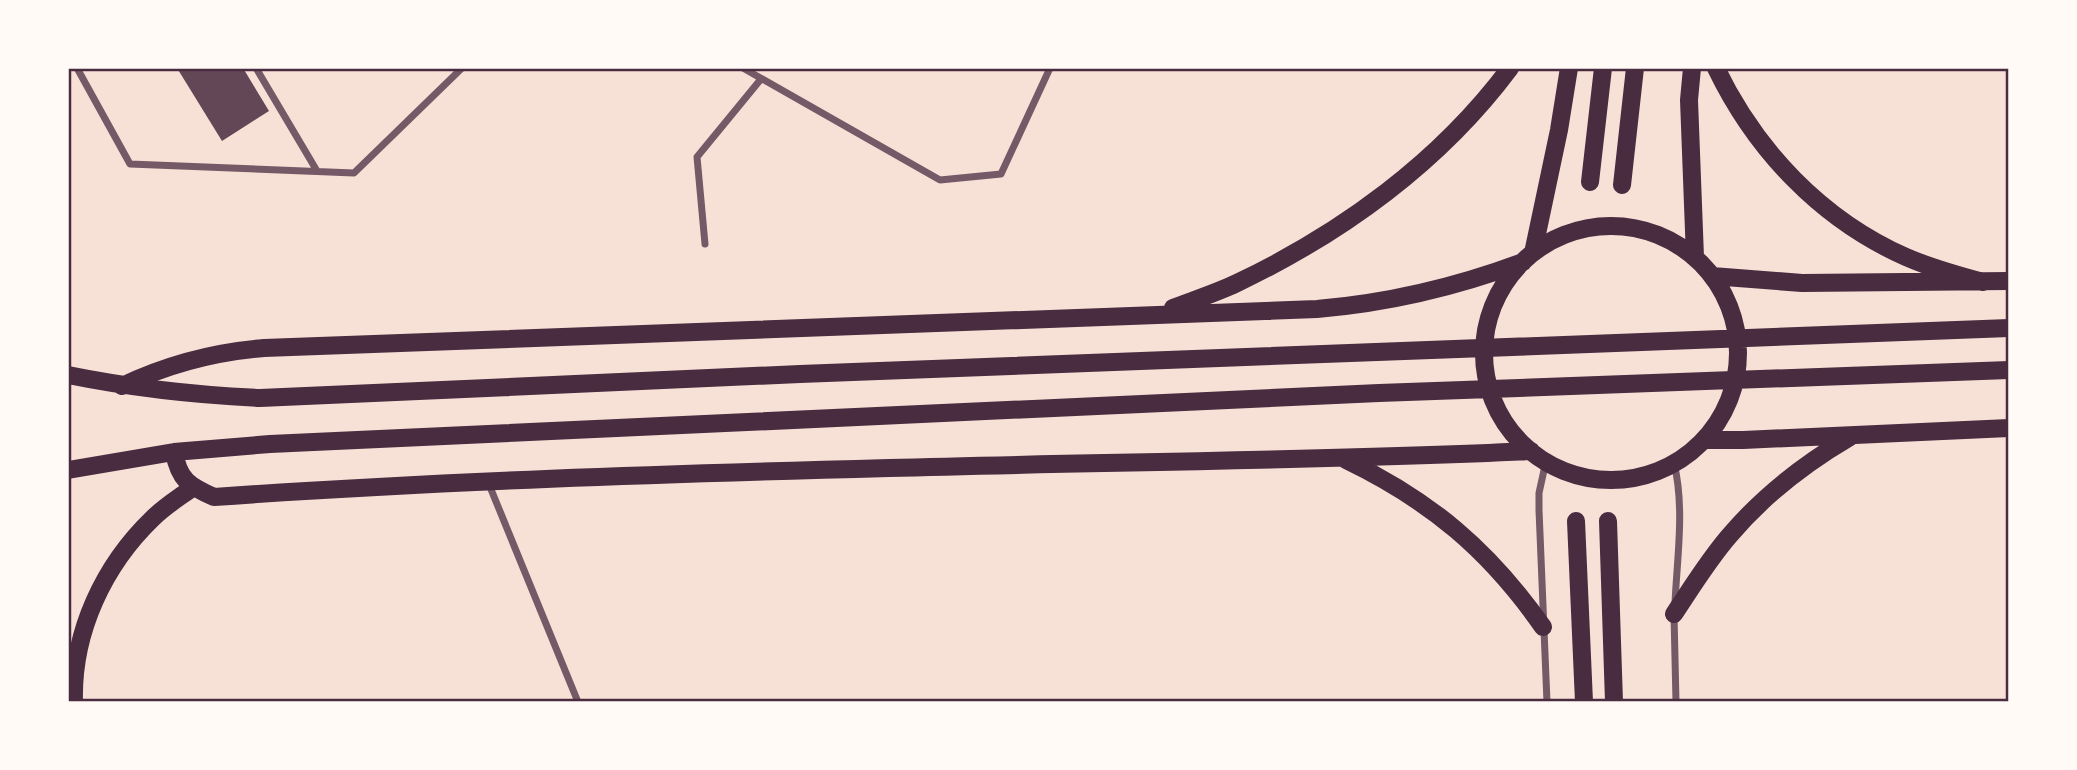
<svg xmlns="http://www.w3.org/2000/svg" width="2077" height="770" font-family="Georgia,serif">
<style>
.building{fill:#644757}
.lines{fill:none;stroke-linecap:round;stroke-linejoin:round}
.minor{stroke:#755966;stroke-width:7}
.primary{stroke:#4a2c40;stroke-width:18}
.neatline{fill:none;stroke:#4a2c40;stroke-width:2.5}
</style>
<rect width="100%" height="100%" fill="#f7e1d7"/>
<path class="building" d="M177,68H243L269,111L222,141Z"/>
<g class="lines">
<path class="minor" d="M77,68L130,164L354,173L462,68
M256,68L317,171
M743,68L940,180L1001,174L1050,68
M705,244L697,157L761,79
M1546,461L1539,493V510L1547,702
M1674,463C1685,508 1677,558 1675,603
M488,482L578,702
M1674,615L1676,702"/>
<path class="primary" d="M1692,68L1689,100L1695,257
M1716,68C1756,151 1822,220 1906,257C1931,268 1957,275 1983,282
M1590,182L1603,68
M1622,185L1635,68
M1484 353a127 127 0 1 1 254 0a127 127 0 1 1-254 0Z
M1533,253L1559,130L1569,68
M1712,276L1802,283L2009,281
M1173,308C1194,300 1216,293 1237,283C1342,233 1440,162 1510,68
M68,375C132,388 195,395 260,398L800,374L2009,328
M122,386C168,364 214,352 264,348L1317,309C1388,303 1456,287 1523,262
M1704,440H1743L2009,428
M174,452C179,480 189,486 214,497C439,481 664,474 889,468C1103,462 1317,461 1531,451
M1346,460C1431,501 1489,550 1543,627
M68,470L174,452L270,444L1379,393L2009,370
M1576,521L1584,702
M1608,521L1614,702
M1674,614C1692,587 1709,559 1730,535C1764,495 1804,464 1850,437
M74,702C72,632 104,565 153,518C165,506 180,497 192,488"/>
</g>
<rect width="2077" height="770" fill="none" stroke="#fffaf5" stroke-width="140"/>
<rect x="70" y="70" width="1937" height="630" class="neatline"/>
</svg>
